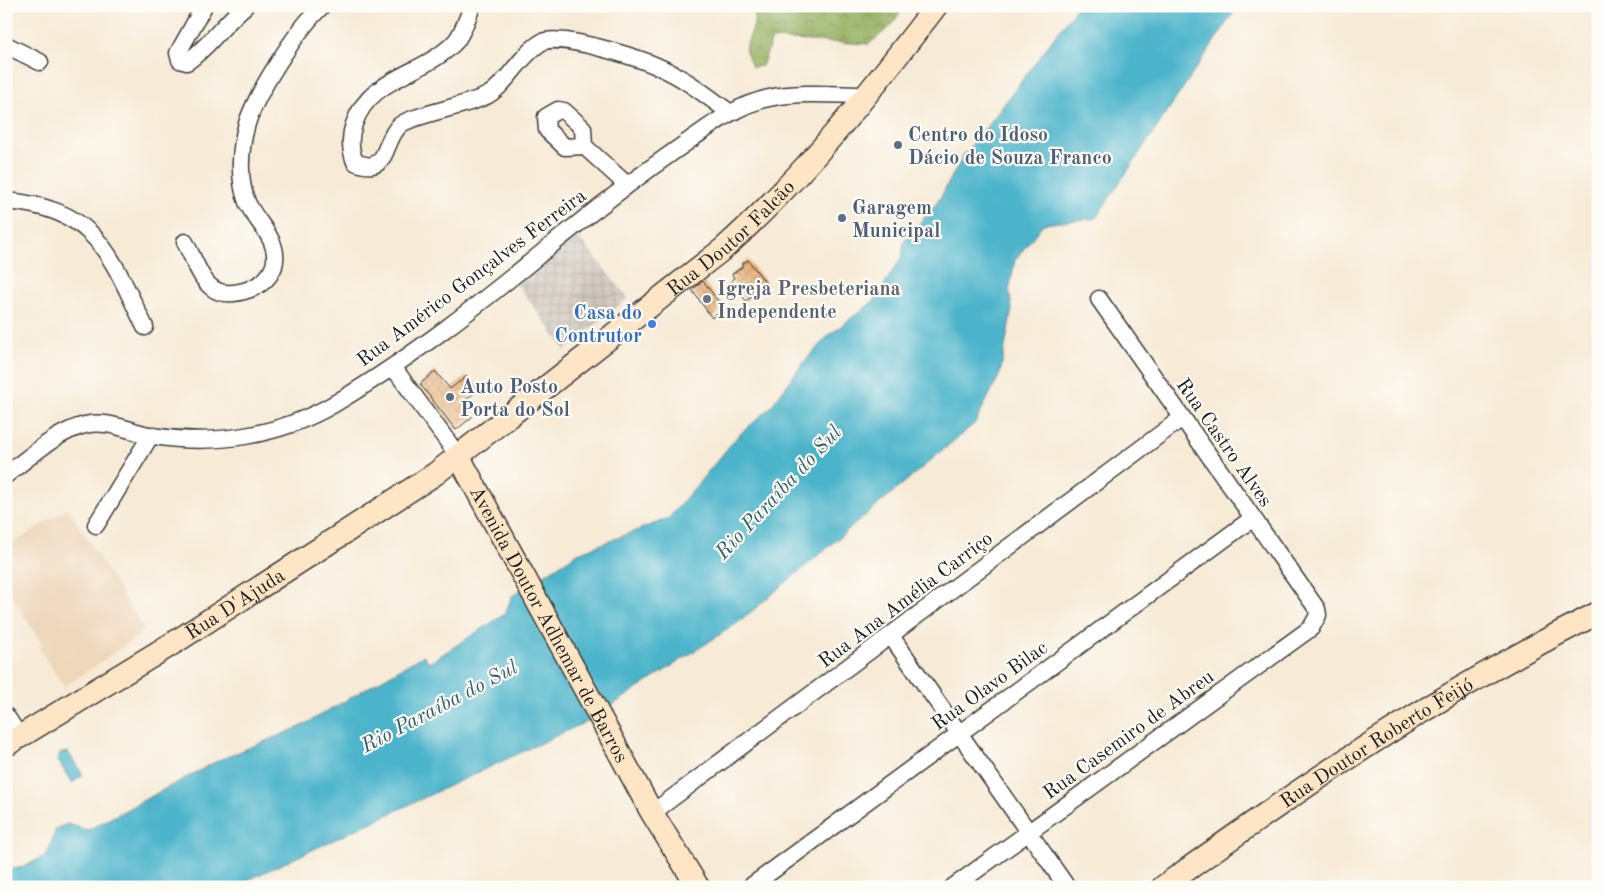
<svg xmlns="http://www.w3.org/2000/svg" width="1604" height="893" font-family="'Old Standard TT',serif">
<style>
.built{fill:#eed7bb}
.industrial{fill:url(#industrial-grid)}
.forest{fill:url(#forest-crowns);stroke:#5a6640}
.water{fill:#4cb4ca;stroke:#346873}
.building{fill:url(#building-cross-hatch)}
.lines{fill:none;stroke-linecap:round;stroke-linejoin:round}
.street-casing{stroke:#3d3b38;stroke-width:19}
.secondary-casing{stroke:#3d3b38;stroke-width:25}
.street{stroke:#fff;stroke-width:16}
.secondary{stroke:#fde5c5;stroke-width:22}
.service-dot{fill:#5c6f8a;stroke:#fdfcf7;stroke-width:2}
.worship-dot{fill:#6b7280;stroke:#fdfcf7;stroke-width:2}
.shop-dot{fill:#3f7fe0;stroke:#fdfcf7;stroke-width:2}
.labels{text-anchor:middle;stroke-width:4.5;stroke-linejoin:round;paint-order:stroke}
.service-label{font-size:20px;font-weight:bold;fill:#4e5e75;stroke:#fdfcf7;text-anchor:start}
.street-label{font-size:20px;fill:#1c1c1c;stroke:#fdfcf7}
.worship-label{font-size:20px;font-weight:bold;fill:#5b616d;stroke:#fdfcf7;text-anchor:start}
.shop-label{font-size:20px;font-weight:bold;fill:#366cbe;stroke:#fdfcf7;text-anchor:end}
.water-label{font-size:21px;font-style:italic;fill:#32606a;stroke:#fdfcf7}
</style>
<defs>
<pattern id="industrial-grid" width="8" height="8" patternUnits="userSpaceOnUse" patternTransform="scale(1.25)"><rect width="8" height="8" fill="#ccc2b9"/><path d="M0 4h8M4 0v8" fill="none" stroke="#afa69e"/></pattern>
<pattern id="forest-crowns" width="20" height="18" patternUnits="userSpaceOnUse" patternTransform="scale(1.25)"><rect width="20" height="18" fill="#97b163"/><path d="M2 6a3 3 0 1 1 6 0M12 15a3 3 0 1 1 6 0" fill="none" stroke="#7a8f51"/></pattern>
<pattern id="building-cross-hatch" width="8" height="8" patternUnits="userSpaceOnUse" patternTransform="scale(1.25)"><rect width="8" height="8" fill="#eab47b"/><path d="M0 0l8 8M0 8l8-8" fill="none" stroke="#c89a6a"/></pattern>
</defs>
<rect width="100%" height="100%" fill="#fdfcf7"/>
<filter id="ink" filterUnits="userSpaceOnUse"><feTurbulence type="fractalNoise" baseFrequency=".02" numOctaves="2"/><feDisplacementMap in="SourceGraphic" scale="10" xChannelSelector="R" yChannelSelector="G"/><feConvolveMatrix kernelMatrix="1 2 1 2 8 2 1 2 1" color-interpolation-filters="sRGB"/></filter>
<filter id="wash" filterUnits="userSpaceOnUse"><feTurbulence type="fractalNoise" baseFrequency=".0096" numOctaves="4" result="noise"/><feDisplacementMap in="SourceGraphic" scale="20" xChannelSelector="R" yChannelSelector="G"/><feGaussianBlur stdDeviation="1.12" result="paint"/><feColorMatrix in="noise" values="0 0 0 0 0 0 0 0 0 0 0 0 0 0 0 0 0 1.4 0 .05"/><feComposite in="paint" operator="in"/></filter>
<g filter="url(#wash)">
<rect width="100%" height="100%" fill="#f7ead6"/>
<path class="built" d="M68,508L145,631L64,687L40,649L42,644L6,588V548Z"/>
<path class="industrial" d="M576,234L628,298L565,350L515,281Z"/>
<path class="forest" d="M755,6H904L892,25L869,44L772,39L762,66L752,67L745,49L754,25Z"/>
<path class="water" d="M1078,6H1238L1096,218L1043,224L1015,260L1009,291L1012,309L1000,374L975,423L739,622L588,721L233,887H6V870L23,867L47,855L56,829L67,824L88,830L219,760L300,727L424,655L429,663L505,614L512,596L578,553L669,518L738,436L770,408L803,363L829,335L875,300L902,256L904,242L939,200L963,156L996,115Z
M68,752L83,775L72,783L57,759L60,753Z"/>
<g id="blocks">
<path class="building" d="M748,260L767,284L746,301L731,280L734,278L732,274L742,267V264Z
M703,281L723,307L712,318L692,290Z
M435,371L450,389L467,376L477,391L461,403L472,417L456,430L420,384Z"/>
</g>
</g>
<g filter="url(#ink)">
<use href="#blocks" fill-opacity="0" stroke="#3d3b38" stroke-width="1"/>
<g class="lines">
<g class="street-casing">
<path id="street" d="M204,6L178,53L180,60L187,62C209,47 224,23 245,6
M472,6C468,17 463,32 456,41C425,75 370,76 354,124C349,138 350,149 355,162C389,176 382,143 399,126C408,116 471,105 488,95C507,84 521,54 542,42C560,33 639,58 659,67C685,78 707,96 729,112
M6,45L40,62
M558,110L564,111L583,128L584,146L565,147L547,130L546,117Z
M584,146L626,184
M6,201C98,209 109,254 145,327
M185,242C202,275 207,305 250,289C261,285 270,277 274,266C281,240 256,223 247,202C238,179 240,150 246,127C254,96 298,28 322,6
M393,367L459,457
M6,475C30,457 56,432 85,425C107,419 131,432 153,436C215,446 279,436 334,404C410,359 481,303 549,247C593,211 637,177 683,145C710,126 736,105 769,98C801,91 835,95 868,95
M96,525L151,435
M891,636L1067,887
M6,716L20,737
M652,813L1182,418
M750,887L1253,518
M953,887L1311,628L1318,615L1317,609L1099,299"/>
</g>
<g class="secondary-casing">
<g id="secondary">
<path id="s1" d="M459,457L652,813L698,887"/>
<path id="s2" d="M6,745L180,639L435,474L723,249C804,177 870,92 936,6"/>
<path id="s3" d="M1163,887C1302,786 1444,690 1598,613"/>
</g>
</g>
<use href="#street" class="street"/>
<use href="#secondary" class="secondary"/>
</g>
</g>
<g class="service-dot">
<circle cx="898" cy="145" r="5"/>
<circle cx="842" cy="218" r="5"/>
<circle cx="450" cy="397" r="5"/>
</g>
<circle class="worship-dot" cx="707" cy="299" r="5"/>
<circle class="shop-dot" cx="652" cy="324" r="5"/>
<g class="labels">
<g class="service-label">
<text x="908" y="141">Centro do Idoso<tspan x="908" dy="23">Dácio de Souza Franco</tspan></text>
<text x="852" y="214">Garagem<tspan x="852" dy="23">Municipal</tspan></text>
<text x="460" y="393">Auto Posto<tspan x="460" dy="23">Porta do Sol</tspan></text>
</g>
<g class="street-label">
<text dy="7" stroke="none"><textPath href="#s2" startOffset="886">Rua Doutor Falcão</textPath></text>
<text transform="translate(471 277) rotate(-37)" y="7">Rua Américo Gonçalves Ferreira</text>
<text transform="translate(1225 442) rotate(55)" y="7">Rua Castro Alves</text>
<text transform="translate(905 599) rotate(-37)" y="7">Rua Ana Amélia Carriço</text>
<text dy="7" stroke="none"><textPath href="#s2" startOffset="269">Rua D'Ajuda</textPath></text>
<text dy="7" stroke="none"><textPath href="#s1" startOffset="190">Avenida Doutor Adhemar de Barros</textPath></text>
<text transform="translate(989 685) rotate(-36)" y="7">Rua Olavo Bilac</text>
<text transform="translate(1128 734) rotate(-36)" y="7">Rua Casemiro de Abreu</text>
<text dy="7" stroke="none"><textPath href="#s3" startOffset="258">Rua Doutor Roberto Feijó</textPath></text>
</g>
<g class="worship-label">
<text x="717" y="295">Igreja Presbeteriana<tspan x="717" dy="23">Independente</tspan></text>
</g>
<g class="shop-label">
<text x="642" y="319">Casa do<tspan x="642" dy="23">Contrutor</tspan></text>
</g>
<g class="water-label">
<text transform="translate(778 492) rotate(-47)" y="7">Rio Paraíba do Sul</text>
<text transform="translate(439 706) rotate(-28)" y="7">Rio Paraíba do Sul</text>
</g>
</g>
<rect width="1604" height="893" fill="none" stroke="#fdfcf7" stroke-width="25"/>
</svg>
